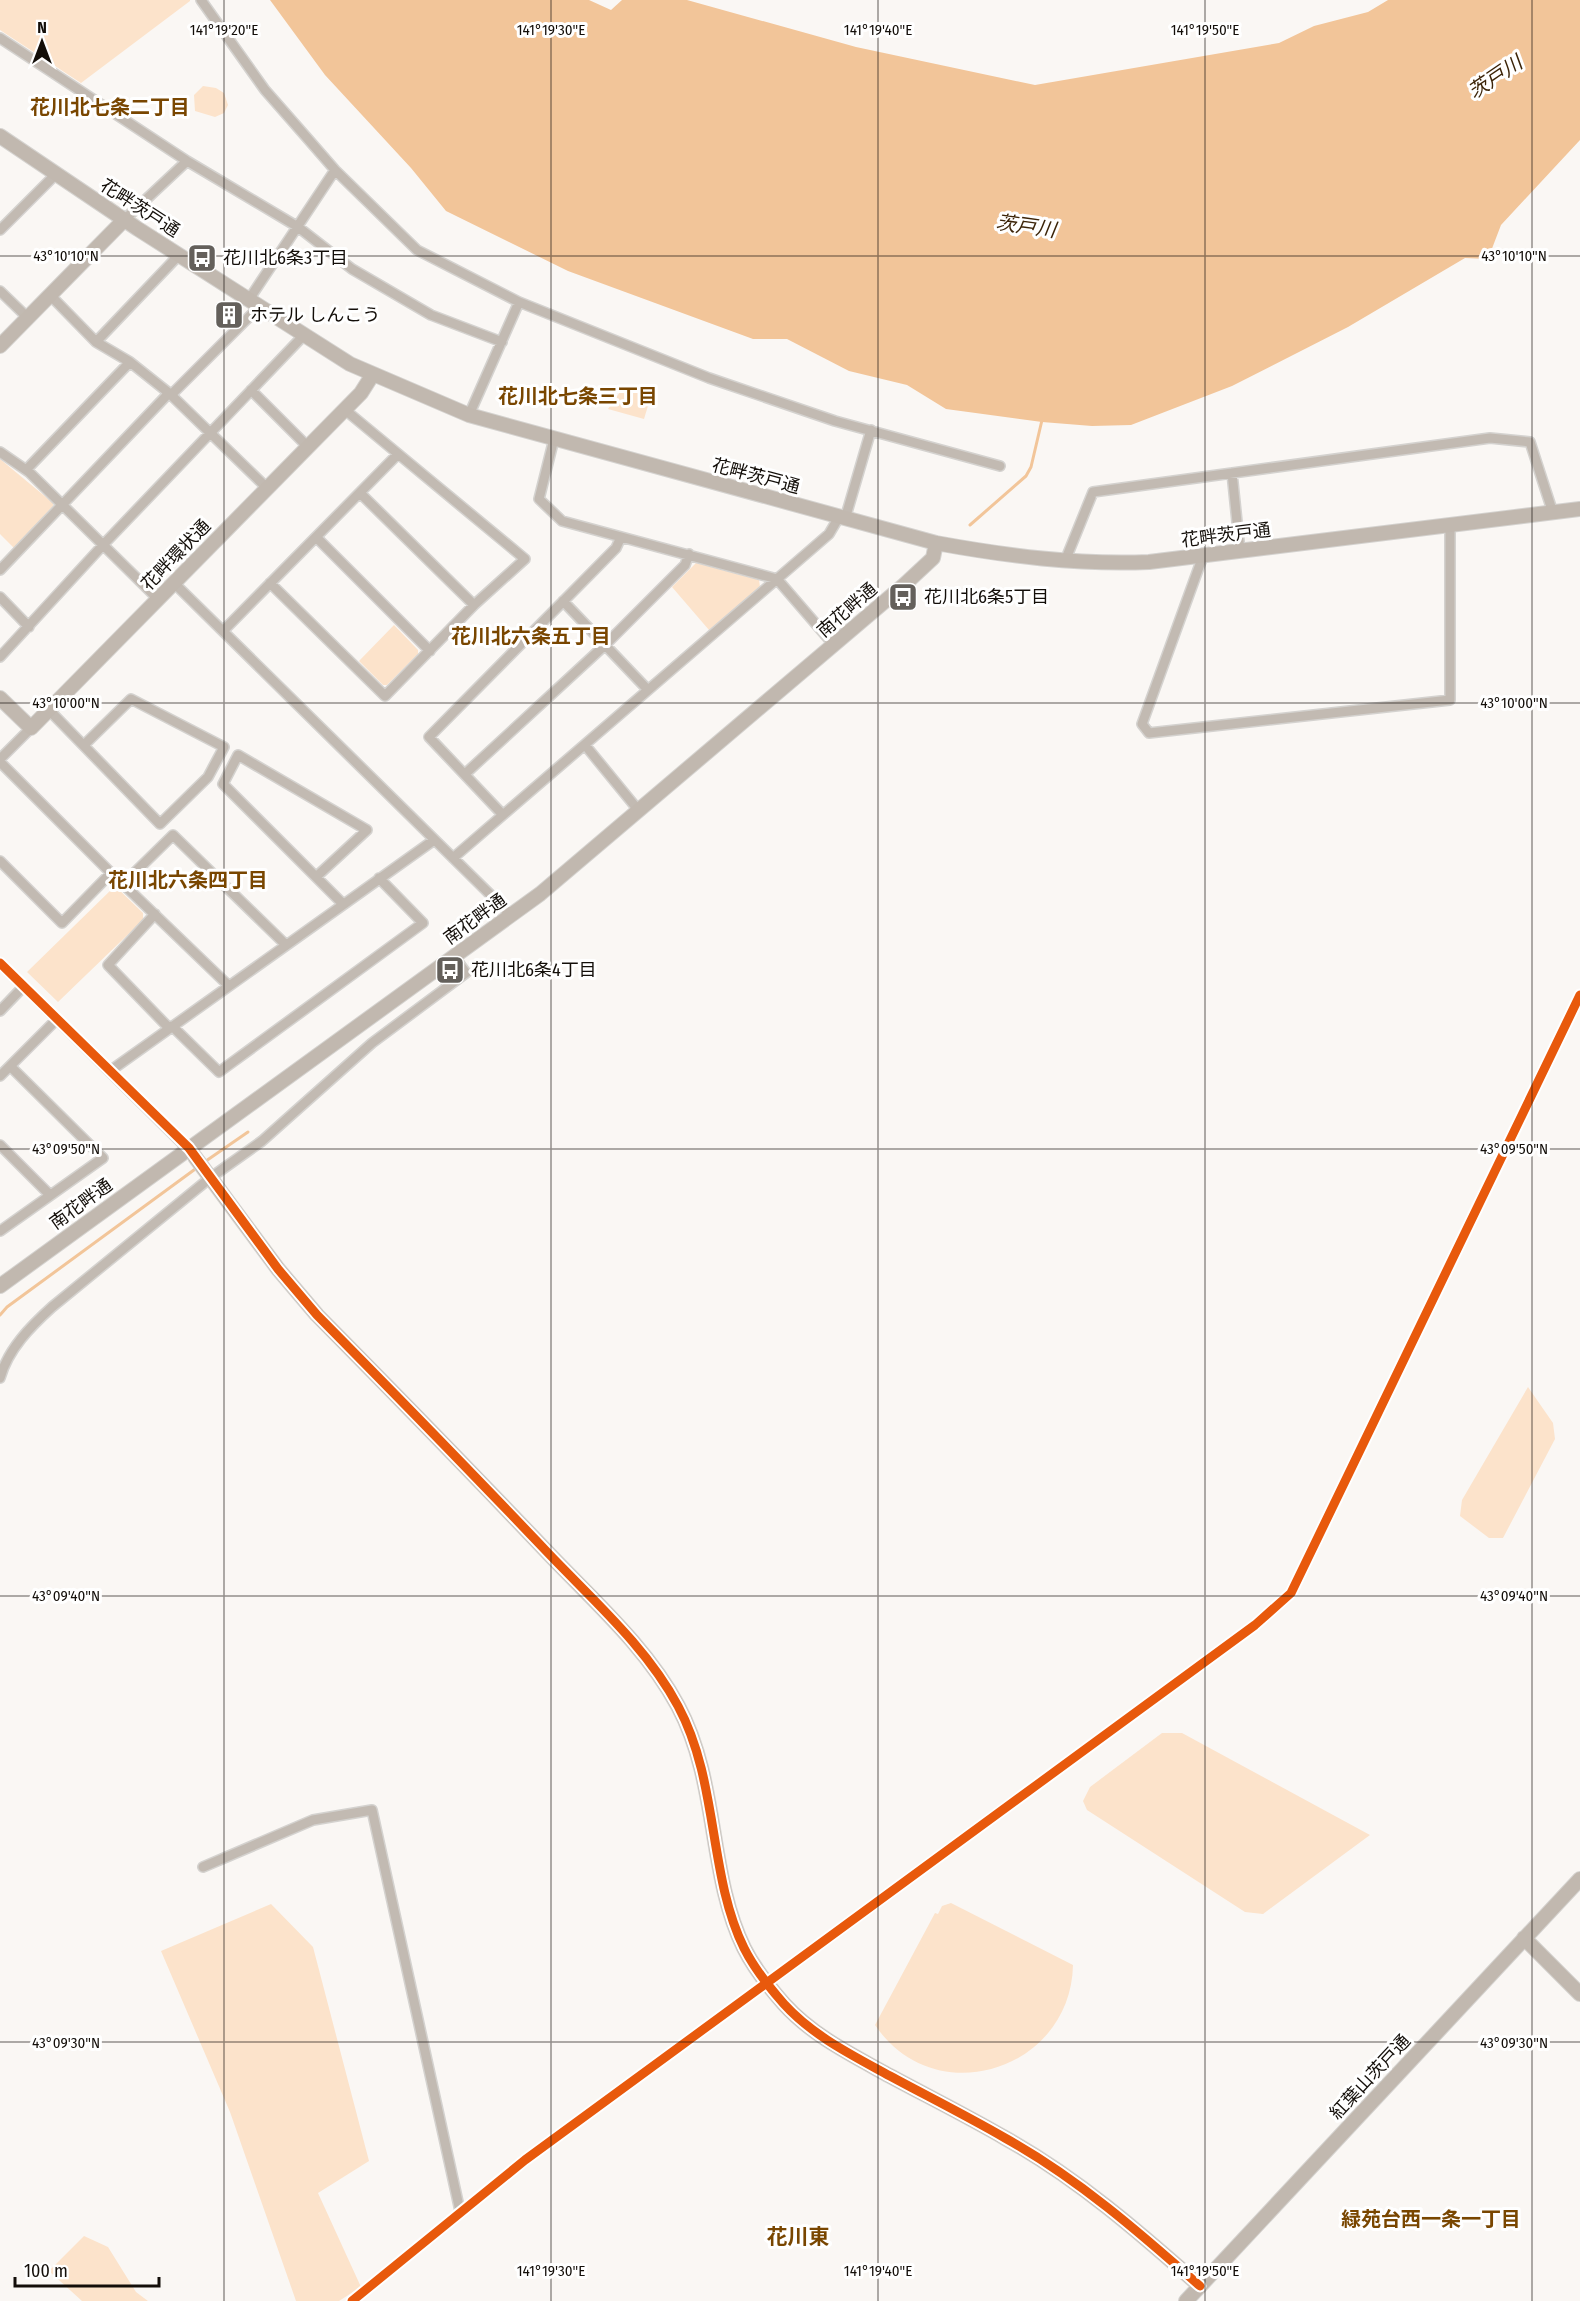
<svg xmlns="http://www.w3.org/2000/svg" width="1580" height="2301" font-family="'Fira Sans Condensed','Noto Sans JP',sans-serif">
<style>
.green{fill:#fce3cb}
.water{fill:#f2c599}
.lines{fill:none;stroke-linecap:round;stroke-linejoin:round}
.stream{stroke:#f2c599;stroke-width:3}
.street-casing{stroke:#d4d2cf;stroke-width:12}
.secondary-casing{stroke:#d4d2cf;stroke-width:16}
.street{stroke:#c2bab2;stroke-width:9}
.secondary{stroke:#c1b8af;stroke-width:14}
.cycleway-casing{stroke:#fff;stroke-width:13}
.cycleway{stroke:#e8590c;stroke-width:9}
.ticks{fill:none;stroke:#130e09;stroke-width:1.5;stroke-opacity:0.45}
.labels{text-anchor:middle;stroke-width:6;stroke-linejoin:round;paint-order:stroke}
.street-label{font-size:18px;fill:#130e09;stroke:#fff}
.poi-label{font-size:18px;fill:#130e09;stroke:#fff;text-anchor:start}
.water-label{font-size:20px;font-style:italic;fill:#3c2408;stroke:#fff}
.neighbourhood-label{font-size:20px;font-weight:bold;fill:#794600;stroke:#fff}
.quarter-label{font-size:21px;font-weight:bold;fill:#794600;stroke:#fff}
.ticks-label{font-size:15px;text-anchor:middle;fill:#130e09;stroke:#fff;stroke-width:6;stroke-linejoin:round;paint-order:stroke}
</style>
<rect width="100%" height="100%" fill="#faf7f4"/>
<path class="green" d="M0,0H190V1L81,83L0,30Z
M203,86L216,88L224,93L228,105L224,113L215,117L195,111L194,95Z
M622,389L651,396L644,419L608,409Z
M0,459L53,503V506L14,548L0,534Z
M696,563L759,580L760,587L709,630L672,587Z
M394,625L418,650V654L387,685H383L359,661Z
M115,886L143,913V920L58,1002L27,972Z
M1528,1387L1553,1423L1555,1439L1503,1538H1489L1460,1516L1462,1500Z
M1162,1733H1182L1370,1835L1263,1914L1245,1912L1087,1810L1083,1801L1090,1787Z
M951,1903L1073,1965C1071,2070 935,2114 875,2025L935,1913L938,1914L942,1906Z
M271,1904L313,1947L369,2161L318,2193L361,2287L339,2301H296L230,2112L161,1951Z
M84,2236L108,2247L136,2292L148,2301H82L49,2271Z"/>
<path class="water" d="M270,0H589L611,10L622,0H687L856,47L1035,85L1279,43L1314,26L1368,12L1388,0H1580V140L1501,225L1488,259L1465,258L1348,327L1232,386L1131,425L1092,426L1042,422L946,409L907,385L849,371L787,339H753L568,271L446,211L411,168L325,75Z"/>
<g class="lines">
<path class="stream" d="M970,525L1026,476L1031,467L1042,420
M203,1163L248,1132
M0,1315L7,1307L198,1167"/>
<g class="street-casing">
<path id="street" d="M201,0L265,90L308,139L335,170L417,250L519,302L709,378L835,421L1000,466
M0,38L187,161L298,227L352,269L431,315L502,342
M124,220L187,161
M0,230L56,174
M0,291L28,318
M50,295L96,342L130,362L169,393L267,488
M248,301L335,170
M96,342L179,255
M251,390L308,447
M171,395L259,307
M469,415L519,302
M554,439L539,499L562,521L777,579L834,645
M0,452L29,472L158,599
M26,470L130,362
M1232,473L1240,551
M360,493L474,605
M845,519L871,430
M316,537L430,651
M1203,556L1142,724L1149,733L1450,700V526
M1065,561L1093,492L1490,438L1530,442L1553,513
M0,570L169,393
M174,583L511,915
M270,583L385,696L474,605L525,559L344,409
M0,597L29,627
M563,601L648,690
M223,631L397,455
M0,657L103,545L304,335
M49,710L160,824L208,777L224,747L131,699L84,745
M585,745L639,811
M0,759L31,728
M0,762L111,873L62,923L0,861
M465,774L605,645L685,565L689,554
M503,815L429,737L616,548L621,537
M453,858L777,579L829,534L839,517
M316,877L367,830L238,755L223,784L343,904
M155,914L108,965L169,1028
M0,963L192,1153
M229,986L123,884L173,835L286,945
M0,1011L24,986
M172,1026L219,1072L423,923L379,878
M110,1071L434,840
M0,1076L57,1019
M0,1145L50,1195
M0,1231L103,1158L10,1066
M0,1378C8,1349 31,1326 52,1307L210,1178L262,1141L372,1043L466,973L454,956
M203,1867L313,1820L372,1810L460,2211
M352,2301L525,2160L1255,1625L1291,1593L1580,995"/>
</g>
<g class="secondary-casing">
<path id="secondary" d="M0,136L138,229L350,364L469,415L936,543C1007,556 1077,565 1149,562L1580,509
M0,346L124,220
M0,698L31,728L361,393L373,374
M195,1157L278,1269L317,1315C395,1394 473,1474 550,1555C595,1602 647,1648 678,1706C719,1782 708,1875 744,1948C754,1968 769,1987 784,2004C813,2036 852,2055 890,2076C929,2097 967,2116 1005,2138C1077,2178 1139,2232 1200,2286
M0,1286L540,894L904,585L933,558L936,543
M1524,1938L1580,1994
M1186,2301L1580,1879"/>
</g>
<use href="#street" class="street"/>
<use href="#secondary" class="secondary"/>
<g class="cycleway-casing">
<path id="cycleway" d="M0,963L189,1148L278,1269L317,1315C395,1394 473,1474 550,1555C595,1602 647,1648 678,1706C719,1782 708,1875 744,1948C754,1968 769,1987 784,2004C813,2036 852,2055 890,2076C929,2097 967,2116 1005,2138C1077,2178 1139,2232 1200,2286
M352,2301L525,2160L1255,1625L1291,1593L1580,995"/>
</g>
<use href="#cycleway" class="cycleway"/>
</g>
<path class="ticks" d="M224,0V2301M551,0V2301M878,0V2301M1205,0V2301M1532,0V2301M0,256H1580M0,703H1580M0,1149H1580M0,1596H1580M0,2042H1580"/>
<defs>
<g id="bus-square" transform="scale(1.5)"><rect x="-9" y="-9" width="18" height="18" rx="4" fill="#64605b" stroke="#fff"/><path d="M-5-6H5V4H4V6H2V4H-2V6H-4V4H-5ZM-3.5-4V0h7V-4ZM-3.5 1.2v1.5H-2V1.2ZM2 1.2v1.5H3.5V1.2Z" fill="#fff"/></g>
<g id="building-square" transform="scale(1.5)"><rect x="-9" y="-9" width="18" height="18" rx="4" fill="#64605b" stroke="#fff"/><path d="M-4-6H4V6H1V3H-1V6H-4ZM-2.5-4.3h1.7v1.8h-1.7ZM.8-4.3h1.7v1.8H.8ZM-2.5-1h1.7V.8h-1.7ZM.8-1h1.7V.8H.8Z" fill="#fff"/></g>
</defs>
<g fill-rule="evenodd">
<use href="#bus-square" x="202" y="258"/>
<use href="#building-square" x="229" y="315"/>
<use href="#bus-square" x="903" y="597"/>
<use href="#bus-square" x="450" y="970"/>
</g>
<g class="labels">
<g class="street-label">
<text transform="translate(140 208) rotate(33)" y="6">花畔茨戸通</text>
<text transform="translate(756 476) rotate(15)" y="6">花畔茨戸通</text>
<text transform="translate(1226 535) rotate(-7)" y="6">花畔茨戸通</text>
<text transform="translate(176 555) rotate(-46)" y="6">花畔環状通</text>
<text transform="translate(847 610) rotate(-41)" y="6">南花畔通</text>
<text transform="translate(475 919) rotate(-36)" y="6">南花畔通</text>
<text transform="translate(81 1204) rotate(-36)" y="6">南花畔通</text>
<text transform="translate(1370 2077) rotate(-47)" y="6">紅葉山茨戸通</text>
</g>
<g class="poi-label">
<text x="223" y="264">花川北6条3丁目</text>
<text x="250" y="321">ホテル しんこう</text>
<text x="924" y="603">花川北6条5丁目</text>
<text x="471" y="976">花川北6条4丁目</text>
</g>
<g class="water-label">
<text transform="translate(1495 77) rotate(-34)" y="7">茨戸川</text>
<text transform="translate(1026 226) rotate(8)" y="7">茨戸川</text>
</g>
<g class="neighbourhood-label">
<text x="110" y="114">花川北七条二丁目</text>
<text x="578" y="403">花川北七条三丁目</text>
<text x="531" y="643">花川北六条五丁目</text>
<text x="188" y="887">花川北六条四丁目</text>
<text x="1431" y="2226">緑苑台西一条一丁目</text>
</g>
<g class="quarter-label">
<text x="798" y="2244">花川東</text>
</g>
</g>
<g class="ticks-label">
<text x="224" y="35">141°19'20"E</text>
<text x="551" y="35">141°19'30"E</text>
<text x="878" y="35">141°19'40"E</text>
<text x="1205" y="35">141°19'50"E</text>
<text x="66" y="261">43°10'10"N</text>
<text x="1514" y="261">43°10'10"N</text>
<text x="66" y="708">43°10'00"N</text>
<text x="1514" y="708">43°10'00"N</text>
<text x="66" y="1154">43°09'50"N</text>
<text x="1514" y="1154">43°09'50"N</text>
<text x="66" y="1601">43°09'40"N</text>
<text x="1514" y="1601">43°09'40"N</text>
<text x="66" y="2048">43°09'30"N</text>
<text x="1514" y="2048">43°09'30"N</text>
<text x="551" y="2276">141°19'30"E</text>
<text x="878" y="2276">141°19'40"E</text>
<text x="1205" y="2276">141°19'50"E</text>
</g>
<g transform="translate(42 42)" stroke="#ffffff" stroke-width="4.5" paint-order="stroke">
<path d="M0-4.5L10 22L0 15L-10 22Z" fill="#130e09"/>
<text y="-9" font-size="16" font-weight="bold" text-anchor="middle" fill="#130e09">N</text>
</g>
<path d="M15 2277v9h144v-9" fill="none" stroke="#130e09" stroke-width="3"/>
<text x="24" y="2277" font-size="18" fill="#130e09" stroke="#ffffff" stroke-width="4.5" paint-order="stroke">100 m</text>
</svg>
